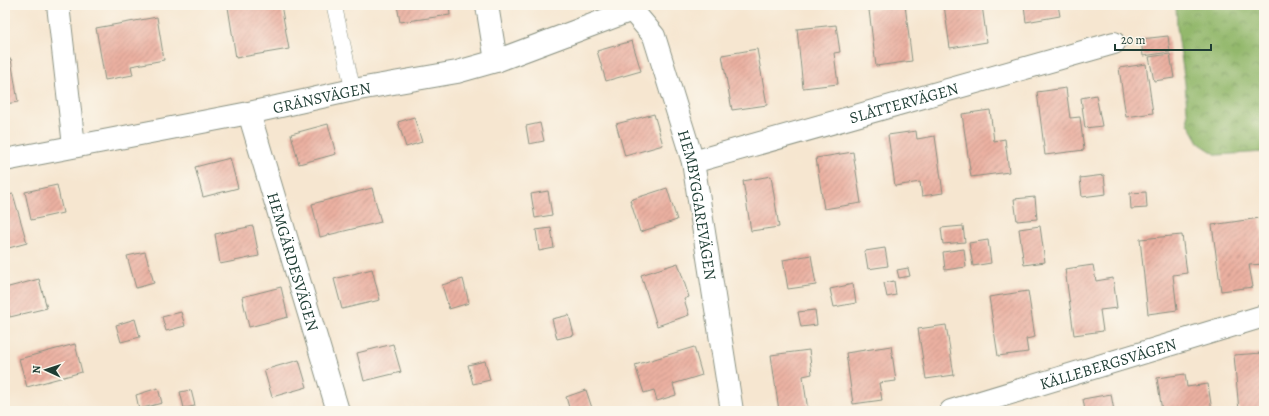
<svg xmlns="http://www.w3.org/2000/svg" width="1269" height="416" font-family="Alegreya,serif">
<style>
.forest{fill:url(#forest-crowns);stroke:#597a50}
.building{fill:url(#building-hatch)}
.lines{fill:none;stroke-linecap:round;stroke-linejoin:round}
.service-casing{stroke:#8a9282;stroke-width:16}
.minor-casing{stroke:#8a9282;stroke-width:24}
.service{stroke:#fff;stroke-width:15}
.minor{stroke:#fff;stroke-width:22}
.labels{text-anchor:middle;stroke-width:3;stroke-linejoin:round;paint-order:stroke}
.street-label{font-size:16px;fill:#1f3d34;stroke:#fbf7ec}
</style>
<defs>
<pattern id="forest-crowns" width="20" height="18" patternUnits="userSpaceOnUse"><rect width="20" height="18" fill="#93b86c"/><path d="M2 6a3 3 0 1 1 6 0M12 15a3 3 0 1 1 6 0" fill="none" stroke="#77975a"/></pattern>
<pattern id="building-hatch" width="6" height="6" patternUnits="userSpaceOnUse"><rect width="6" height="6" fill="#ebb0a1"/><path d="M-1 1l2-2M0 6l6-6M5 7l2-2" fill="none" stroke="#be9084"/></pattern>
</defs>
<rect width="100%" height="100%" fill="#fbf7ec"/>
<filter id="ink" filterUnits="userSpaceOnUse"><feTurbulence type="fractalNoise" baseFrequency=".025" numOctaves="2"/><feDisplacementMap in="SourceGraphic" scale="8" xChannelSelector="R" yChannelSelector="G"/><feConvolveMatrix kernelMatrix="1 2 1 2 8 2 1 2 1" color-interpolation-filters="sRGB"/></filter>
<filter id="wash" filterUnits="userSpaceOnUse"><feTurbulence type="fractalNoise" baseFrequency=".012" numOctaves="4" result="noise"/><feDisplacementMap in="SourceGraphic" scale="16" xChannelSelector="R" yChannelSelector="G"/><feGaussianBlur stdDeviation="0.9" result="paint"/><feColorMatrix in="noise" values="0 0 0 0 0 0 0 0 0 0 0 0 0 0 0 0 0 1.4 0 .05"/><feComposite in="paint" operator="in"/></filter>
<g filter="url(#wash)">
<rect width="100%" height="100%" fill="#f6e6d0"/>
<path class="forest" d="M1176,5H1264V152L1217,155L1200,144L1188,123L1185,83L1177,27Z"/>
<g id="blocks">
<path class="building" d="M238,5H281L289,49L236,58L228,7Z
M397,5H449L450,15L400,22Z
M905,5L912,61L876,66L869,10Z
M944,5H982L987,42L950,48Z
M1024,5H1058L1060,16L1026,22Z
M157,17L164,60L131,66L133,75L105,80L96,28Z
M836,25L840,52L834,53L838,84L803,88L797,29Z
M1168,36L1170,52L1143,56L1141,39Z
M632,41L641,71L606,81L597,51Z
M757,49L767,105L732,110L722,55Z
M1170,54L1174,78L1154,81L1149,57Z
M11,59L18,102L5,104V60Z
M1146,64L1153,113L1126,117L1119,68Z
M1066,88L1070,118L1080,117L1084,150L1045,155L1037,92Z
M1096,95L1102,126L1085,128L1081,98Z
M990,110L994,141L1005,139L1009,172L971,177L962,114Z
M654,114L663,145L625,156L616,124Z
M414,117L422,142L406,147L398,122Z
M540,123L544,141L529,144L526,126Z
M328,124L336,154L299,164L291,134Z
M916,131L917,139L935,136L943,193L922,196L920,182L895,186L888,135Z
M853,152L861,203L824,209L816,158Z
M230,158L238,188L203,197L195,167Z
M1104,175L1106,194L1082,197L1080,178Z
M771,176L779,227L751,231L743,181Z
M57,185L63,213L31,220L25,192Z
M372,188L381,222L320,237L312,204Z
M667,188L677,220L640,232L630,200Z
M548,191L552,215L535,218L531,194Z
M1146,192L1147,208L1131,209L1130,193Z
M13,194L27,243L5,249V196Z
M1035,197L1037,219L1017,221L1014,199Z
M1260,218L1264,248V264L1249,265L1253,287L1221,291L1212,225Z
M253,226L259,256L220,264L215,234Z
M963,226L965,242L943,244L941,228Z
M1040,226L1045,262L1024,265L1019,229Z
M551,228L554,248L539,251L536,230Z
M1182,235L1187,273L1173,275L1177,310L1148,314L1140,239Z
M988,240L991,263L973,266L969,243Z
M885,248L888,266L868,269L865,251Z
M964,249L966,267L945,270L943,252Z
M145,252L154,283L136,288L127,256Z
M811,255L816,285L788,289L783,260Z
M678,263L689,297L684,299L689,315L657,326L641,275Z
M1093,265L1096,281L1113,278L1117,308L1100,310L1103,331L1074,335L1065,269Z
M908,268L910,276L899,278L897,270Z
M372,269L380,300L342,309L334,279Z
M39,279L47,308L10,317L5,298V288Z
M463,279L469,303L449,309L442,285Z
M894,281L896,295L887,297L884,283Z
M853,284L856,303L834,307L830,289Z
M281,287L288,317L249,327L242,297Z
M1028,291L1035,337L1026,339L1028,352L998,356L989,297Z
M815,310L817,325L801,327L798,312Z
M181,312L185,326L166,331L162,317Z
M569,315L574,335L557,339L552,319Z
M135,319L140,337L121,342L116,325Z
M946,325L954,375L926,379L918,329Z
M75,344L82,372L27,387L19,359Z
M393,344L401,372L364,381L357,353Z
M891,346L896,381L879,383L882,400L853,404L846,353Z
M694,347L702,375L673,384L676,395L657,401L654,390L644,393L635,365Z
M809,350L812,374L803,376L808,411H779L771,355Z
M1262,353L1264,373V411H1239L1234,355Z
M299,360L307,387L272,397L264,370Z
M485,361L490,380L473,384L468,365Z
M1185,374L1187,387L1208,384L1212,411H1162L1157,378Z
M158,388L162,403L139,409L136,395Z
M191,390L195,406L184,408L180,392Z
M586,390L592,408L581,411H570L566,397Z
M1111,394L1114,411H1085L1083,399Z"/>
</g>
</g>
<g filter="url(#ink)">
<use href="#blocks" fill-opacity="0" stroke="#8a9282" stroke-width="1"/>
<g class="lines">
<g class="service-casing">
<path id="service" d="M334,5L353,90"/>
</g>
<g class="minor-casing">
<g id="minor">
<path d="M58,5L74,146"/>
<path d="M487,5L496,61"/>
<path id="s1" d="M632,10L654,36L693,162L732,411"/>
<path id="s2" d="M249,113L338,411"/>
<path id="s3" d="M5,160L249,113L353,90L457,72L496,61L632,10"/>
<path id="s4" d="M693,162L1114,43"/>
<path id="s5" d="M951,411L1264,316"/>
</g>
</g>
<use href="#service" class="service"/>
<use href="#minor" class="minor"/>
</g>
</g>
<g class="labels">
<g class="street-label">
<text dy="6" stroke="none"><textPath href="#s3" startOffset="323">GRÄNSVÄGEN</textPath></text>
<text dy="6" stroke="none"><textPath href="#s4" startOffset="219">SLÅTTERVÄGEN</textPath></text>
<text dy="6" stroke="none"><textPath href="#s1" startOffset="209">HEMBYGGAREVÄGEN</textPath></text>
<text dy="6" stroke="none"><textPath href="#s2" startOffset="155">HEMGÄRDESVÄGEN</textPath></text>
<text dy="6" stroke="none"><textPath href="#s5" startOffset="164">KÄLLEBERGSVÄGEN</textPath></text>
</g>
</g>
<rect width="1269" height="416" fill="none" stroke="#fbf7ec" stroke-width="20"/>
<g transform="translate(46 370) rotate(273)" stroke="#fbf7ec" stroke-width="3" paint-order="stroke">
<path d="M0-3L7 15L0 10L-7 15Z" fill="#1f3d34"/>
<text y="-6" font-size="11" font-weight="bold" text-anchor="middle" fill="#1f3d34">N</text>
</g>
<path d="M1115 44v6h96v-6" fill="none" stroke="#1f3d34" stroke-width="2"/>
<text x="1121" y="44" font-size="12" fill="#1f3d34" stroke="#fbf7ec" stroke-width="3" paint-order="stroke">20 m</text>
</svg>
